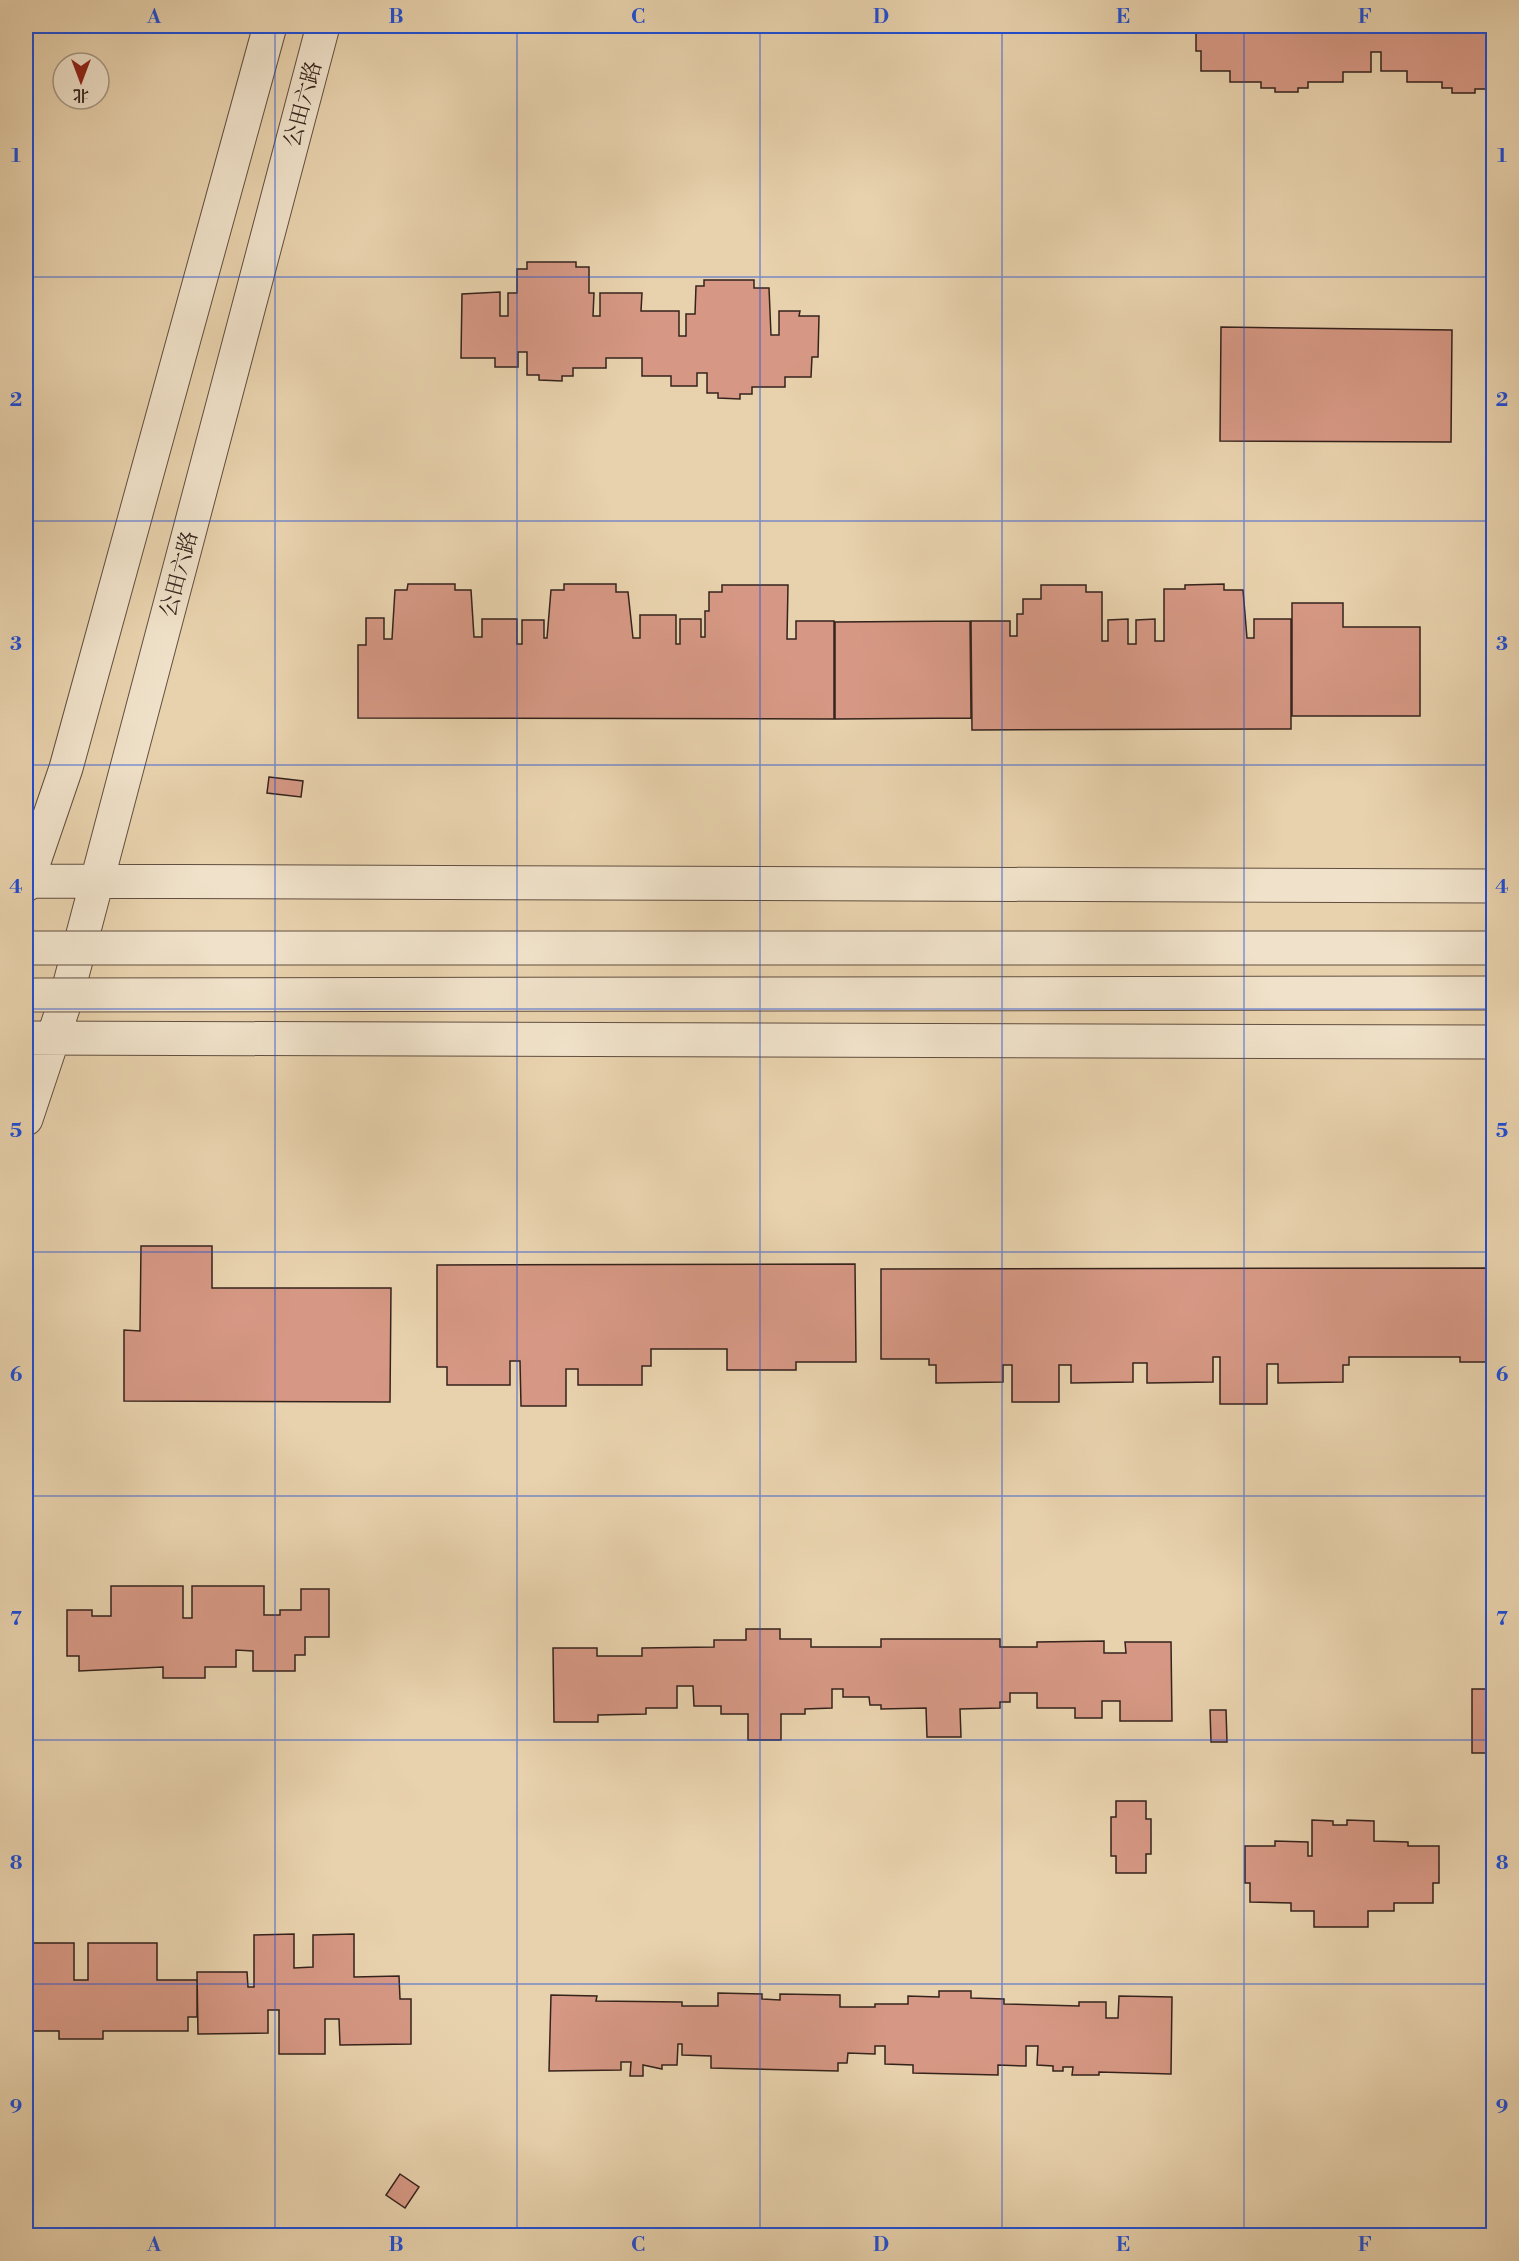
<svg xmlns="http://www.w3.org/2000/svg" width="1519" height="2261" font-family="'Libre Bodoni','Noto Serif SC',serif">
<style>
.building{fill:#d69884;stroke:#35231c;stroke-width:1.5}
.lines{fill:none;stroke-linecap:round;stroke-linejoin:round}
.minor-casing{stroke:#624f40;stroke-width:35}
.minor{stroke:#f0e2ca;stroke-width:33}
.minor-bridge-casing{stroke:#624f40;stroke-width:35;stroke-linecap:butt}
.minor-bridge{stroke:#f0e2ca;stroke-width:33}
.grid{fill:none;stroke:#1d4ed8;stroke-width:1.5;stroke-opacity:0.55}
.labels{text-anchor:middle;stroke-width:6;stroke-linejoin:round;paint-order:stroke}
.street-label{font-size:22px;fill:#35231c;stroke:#f0e2ca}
.neatline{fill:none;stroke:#1d4ed8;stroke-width:2}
.grid-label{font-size:20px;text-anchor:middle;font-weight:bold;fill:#1d4ed8}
</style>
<rect width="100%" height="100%" fill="#e8d2ad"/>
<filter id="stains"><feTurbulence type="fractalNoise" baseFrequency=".00333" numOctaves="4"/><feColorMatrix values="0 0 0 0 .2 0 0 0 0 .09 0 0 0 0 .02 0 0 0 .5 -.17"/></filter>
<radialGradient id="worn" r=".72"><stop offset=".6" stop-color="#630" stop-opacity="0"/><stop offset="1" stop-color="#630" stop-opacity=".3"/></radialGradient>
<path class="building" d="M1196,26H1233V29H1246V26H1329V32H1337V26H1412V33H1423V26H1494V81H1487V89H1475V93H1452V88H1442V82H1407V71H1381V52H1371V72H1343V82H1308V88H1298V92H1275V88H1261V82H1230V71H1201V51H1196Z
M527,262H576V267H589V293H594L593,316H600V293H642L641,311H679V336H686V314H695L696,286H704V280H754V288H769L771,335H779V311H800L799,316H819L818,357H812L811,377H785V387H752V394H740V399L718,398V393H707V373H697V386H671V376H642V358H606V368H573V376H562V381L539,380V375H527V352H518V367H495V358H461L462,294L500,292V316H508V293H517V269H527Z
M1221,327L1452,330L1451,442L1220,441Z
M408,584H455V590H471L474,637H482V619H517V644H522V620H544V638H547L551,590H564V584H616V592H628L633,638H640V615H676V644H680V619H701V637H705V611H709V592H722V585H788L787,639H796V621H834V719L358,718V645H366V618H384V639H392L395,590H407Z
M1224,584V590H1243L1247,638H1254V619H1291V729L972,730L971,621H1010V636H1017V614H1023V599H1041V585H1086V592H1102V641H1108V620L1128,619V644H1136V620L1155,619V641H1164V589H1185V585Z
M1292,603H1343V627H1420V716H1292Z
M970,621L971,718L835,719V622Z
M269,777L303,781L301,797L267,793Z
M141,1246H212V1288H391L390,1402L124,1401V1330L140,1331Z
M855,1264L856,1362H796V1370H727V1349H651V1366H642V1385H578V1369H566V1406H521L520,1361H510V1385H447V1367H437V1265Z
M1494,1268V1362H1460V1357H1349V1365H1343V1382L1278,1383V1364H1267V1404H1220V1357H1213V1382L1147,1383V1363H1133V1382L1071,1383V1365H1059V1402H1012V1365H1003V1382L936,1383V1365H929V1359H881V1269Z
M111,1586H183V1618H192V1586H264V1615H280V1610H301V1589H329V1637H305V1655H295V1671H253V1651L236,1650V1667H205V1678H163V1667L79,1671V1656H67V1610H92V1616H111Z
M746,1629H780V1639H811V1647H881V1639H1000V1647H1037V1642L1104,1641V1653H1126L1125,1642H1171L1172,1721H1120V1701H1102V1718H1075V1708H1037V1693H1010V1702H1000V1708L960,1709L961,1737H927L926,1708L881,1709V1705H870L869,1697H843V1689H832V1708L805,1709V1714H781V1740H748V1714H721V1706H694L693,1686H677V1708H646V1714L598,1715V1722H554L553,1648H597V1656H642V1648L714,1647V1640H746Z
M1472,1689H1494V1753H1472Z
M1210,1710H1226L1227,1742H1211Z
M1116,1801H1146V1819H1151V1854H1146V1873H1116V1856H1111V1817H1116Z
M1312,1820L1333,1821V1825H1347V1820L1374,1821V1841L1408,1842V1846H1439V1883H1433V1903H1394V1911H1368V1927H1314V1911H1291V1903L1250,1902V1883H1245V1846H1275V1841L1308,1842V1856H1312Z
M294,1934V1968L313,1967V1935L354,1934V1977L399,1976L400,1999H411V2044L340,2045L339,2019H325V2054H279V2010H268V2033L198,2034L197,1972H247L248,1987H254V1935Z
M26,1943H74V1980H88V1943H157V1980H197V2017H188V2031H103V2039H59V2031H30V2014H26Z
M939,1991H971V1998L1004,1999V2004L1079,2006V2002H1106V2018H1118L1119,1996L1172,1997L1171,2074L1099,2072V2075H1072L1073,2067H1063V2071H1053V2066L1037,2065L1038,2046H1026V2066L998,2065V2075L913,2073V2065L885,2064V2046H875V2054L848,2053L847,2063H838V2071L711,2068V2056L682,2055V2044H678L677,2065H662V2069L643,2065V2076H630L631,2062H621V2070L549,2071L551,1995L597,1996L596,2001L682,2002V2006H718V1993L762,1994V1999L780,2000V1994L840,1995V2007H875V2004H908V1996L939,1997Z
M400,2174L419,2187L405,2208L386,2195Z"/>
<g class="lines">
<g class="minor-casing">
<path id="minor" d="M27,881L1494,886
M26,885L66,768L270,26
M26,1038L1494,1042
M26,1119L65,1002L323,26"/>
</g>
<use href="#minor" class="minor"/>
<g class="minor-bridge-casing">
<path id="minor-bridge" d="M26,948H1494
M26,995L1494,993"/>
</g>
<use href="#minor-bridge" class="minor-bridge"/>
</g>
<path class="grid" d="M275,26V2236M517,26V2236M760,26V2236M1002,26V2236M1244,26V2236M26,277H1494M26,521H1494M26,765H1494M26,1009H1494M26,1252H1494M26,1496H1494M26,1740H1494M26,1984H1494"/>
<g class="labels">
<g class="street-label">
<text transform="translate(302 104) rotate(-75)" y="8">公田六路</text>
<text transform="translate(178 574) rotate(-75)" y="8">公田六路</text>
</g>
</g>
<rect width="1519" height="2261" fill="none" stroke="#e8d2ad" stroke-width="66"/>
<g transform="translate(81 81) rotate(180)"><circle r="28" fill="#f0e2ca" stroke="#a59684" stroke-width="1.5"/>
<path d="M0-4.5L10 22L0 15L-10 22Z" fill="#8f2418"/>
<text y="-9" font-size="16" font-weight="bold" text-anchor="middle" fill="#35231c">北</text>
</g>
<rect x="33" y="33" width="1453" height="2195" class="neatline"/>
<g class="grid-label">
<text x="154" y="23">A</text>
<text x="396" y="23">B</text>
<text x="638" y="23">C</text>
<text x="881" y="23">D</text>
<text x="1123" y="23">E</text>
<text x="1365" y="23">F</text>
<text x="16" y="162">1</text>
<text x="1502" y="162">1</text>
<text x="16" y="406">2</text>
<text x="1502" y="406">2</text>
<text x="16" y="650">3</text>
<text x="1502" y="650">3</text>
<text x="16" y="893">4</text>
<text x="1502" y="893">4</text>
<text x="16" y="1137">5</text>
<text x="1502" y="1137">5</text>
<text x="16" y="1381">6</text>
<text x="1502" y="1381">6</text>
<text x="16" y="1625">7</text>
<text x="1502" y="1625">7</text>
<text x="16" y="1869">8</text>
<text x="1502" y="1869">8</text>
<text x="16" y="2113">9</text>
<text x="1502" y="2113">9</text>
<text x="154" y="2251">A</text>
<text x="396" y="2251">B</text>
<text x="638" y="2251">C</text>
<text x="881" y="2251">D</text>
<text x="1123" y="2251">E</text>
<text x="1365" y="2251">F</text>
</g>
<rect width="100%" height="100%" filter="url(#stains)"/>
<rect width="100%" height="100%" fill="url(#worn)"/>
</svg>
